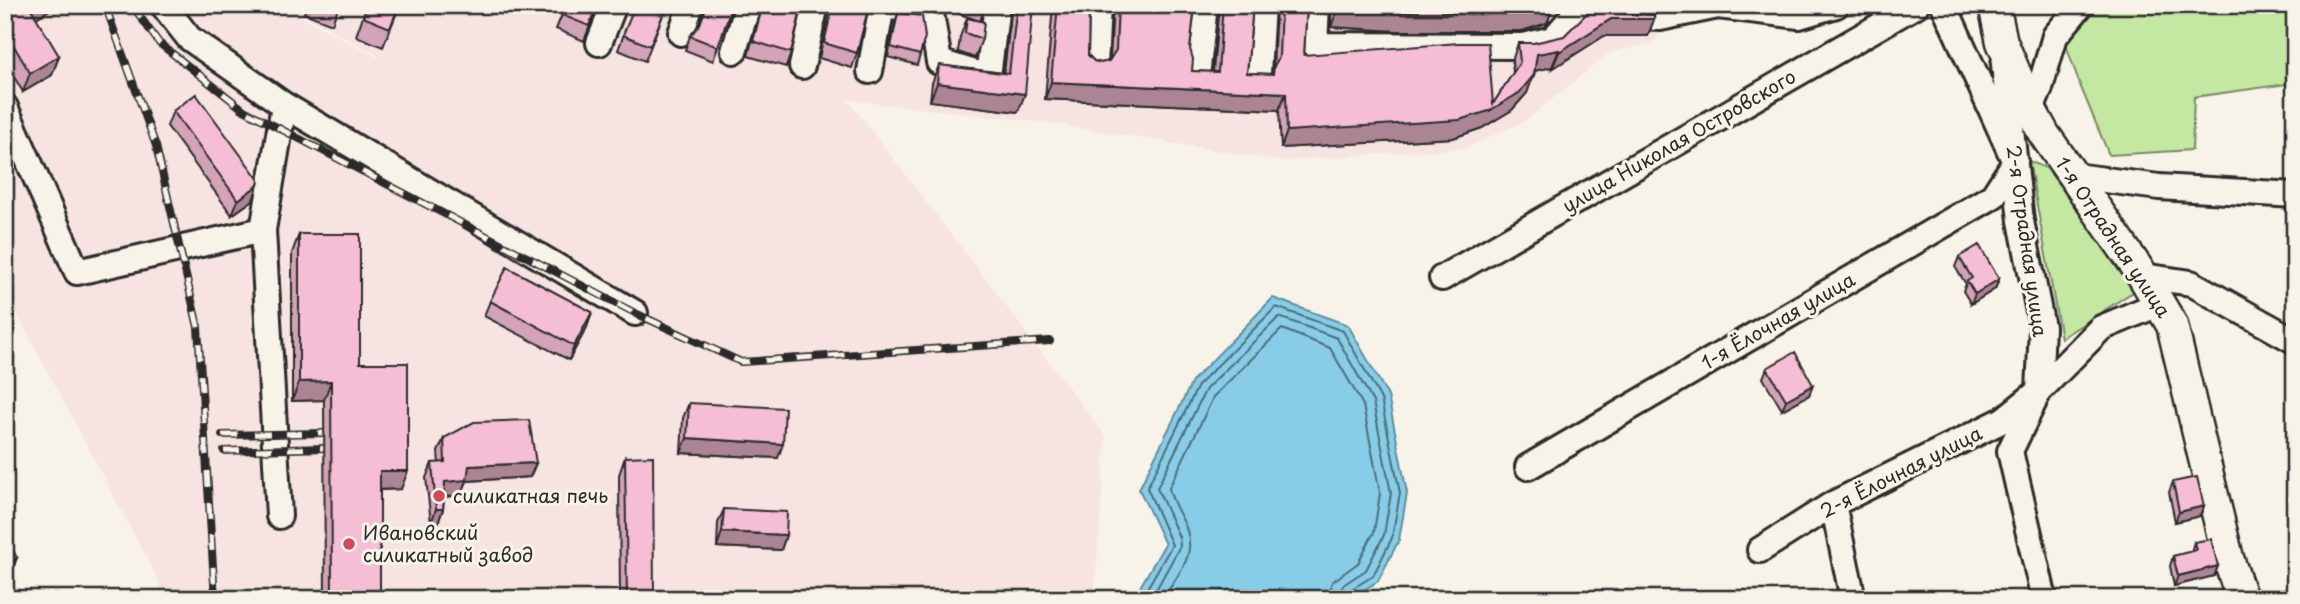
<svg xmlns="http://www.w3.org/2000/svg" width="2300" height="604" font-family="'Playpen Sans',sans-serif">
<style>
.built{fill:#f6e3e2}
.green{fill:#c4e7a1;stroke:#788966;stroke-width:2}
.water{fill:#87cde8;stroke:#628c9c;stroke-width:2}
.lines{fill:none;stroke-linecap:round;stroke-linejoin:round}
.shore{stroke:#506c77;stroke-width:2}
.minor-casing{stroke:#2b2b2b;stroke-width:30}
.major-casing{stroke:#2b2b2b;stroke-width:35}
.minor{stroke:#f7f3e8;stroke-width:24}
.major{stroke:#f7f3e8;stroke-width:30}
.rail-casing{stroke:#2b2b2b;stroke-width:8}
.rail{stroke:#f7f3e8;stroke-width:5;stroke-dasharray:16;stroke-linecap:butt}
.wall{fill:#d3a3b7;stroke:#2b2b2b;stroke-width:2}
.shaded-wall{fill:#ac8595;stroke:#2b2b2b;stroke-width:2}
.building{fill:#f5bed5;stroke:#2b2b2b;stroke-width:2}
.poi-dot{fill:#d1495b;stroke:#f7f3e8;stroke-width:2.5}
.labels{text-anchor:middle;stroke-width:6;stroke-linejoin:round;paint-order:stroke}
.street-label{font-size:19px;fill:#2b2b2b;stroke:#f7f3e8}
.poi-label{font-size:19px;fill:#2b2b2b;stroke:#f7f3e8;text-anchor:start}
</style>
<rect width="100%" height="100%" fill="#f7f3e8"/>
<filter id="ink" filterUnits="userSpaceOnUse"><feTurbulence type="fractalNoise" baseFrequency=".0143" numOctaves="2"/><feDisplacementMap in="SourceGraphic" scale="14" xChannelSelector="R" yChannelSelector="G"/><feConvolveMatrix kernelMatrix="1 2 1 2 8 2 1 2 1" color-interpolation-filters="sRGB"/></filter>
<g filter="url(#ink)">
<path class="built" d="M5,5H278L377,57L378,55L284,5H1652L1657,37L1651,44L1609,53L1525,121L1465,148L1282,161L1050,123L848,100L1106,437L1094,599H163L158,579L5,291Z"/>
<path class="green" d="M2052,5H2295V83L2194,97L2192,150L2109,155L2080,85Z
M2029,161L2046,168L2139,288L2061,338Z"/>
<path class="water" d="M1273,298L1348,325L1388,396L1407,493L1399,540L1378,581L1350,599H1133L1165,544L1139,489L1193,380Z"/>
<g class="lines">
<path class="shore" d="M1141,599L1172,545L1147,488L1199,384L1276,307L1343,331L1381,399L1400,493L1392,538L1373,576L1350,590L1347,599
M1151,599L1180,546L1179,537L1157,488L1206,389L1279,317L1337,338L1373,402L1391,493L1384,535L1366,570L1343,585L1338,599
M1163,599C1179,572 1199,555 1184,523C1179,512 1171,500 1169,488L1214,396L1282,329L1330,348L1363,405L1380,493L1374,532L1358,563L1332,582L1328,599"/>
<g class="minor-casing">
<path id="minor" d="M163,5L189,38L284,105L635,313
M877,5L931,13L932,5
M1317,5L1315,45L1524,46L1553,39L1575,14
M931,13L939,62L988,77L997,5
M1620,16L1660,18L1718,6L1799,16L1836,5
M681,33L691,5
M599,43L614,5
M734,51L748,5
M2004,64L2021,221L2042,327L2039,391L2010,451L2044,599
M802,66L816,5
M1095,66L1098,5
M1198,68L1205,5
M870,71L882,6
M1258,73L1262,5
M5,107L77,272L263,230L284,105
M2031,110L2040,88L2055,36L2081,5
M2075,176L2159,187L2295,195
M263,230L279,516
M2143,276L2191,283L2295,341
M1442,278L1916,5
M1528,467L1993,196L2015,162L1944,5
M1833,504L1853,599
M1760,550L1833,504L2003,420L2039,391L2101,328L2161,303"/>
</g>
<g class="major-casing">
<path id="major" d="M1994,5L2002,42L2031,110L2044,134L2143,276L2172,325L2228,558L2242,599"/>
</g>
<use href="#minor" class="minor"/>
<use href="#major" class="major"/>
<g class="rail-casing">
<path id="rail" d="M105,5L156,146L198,327L215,599
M132,5L159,43L244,110L635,313L741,362L1050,341
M222,435L324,433
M224,451L325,448"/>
</g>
<use href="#rail" class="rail"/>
</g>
<path class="wall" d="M5,5L59,56L52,75L23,92L5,62Z
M307,5H339L332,24L304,13Z
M367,5H400L383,47L356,36Z
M499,5H531L526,17L499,6Z
M566,5H598L584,41L556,29Z
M635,5H667L645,61L618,50Z
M705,5H732L713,61L685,50L690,36L700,24L705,10Z
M762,5H802L791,53L786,67L748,56Z
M830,5H869L857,53L852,68L819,58L830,8Z
M949,5H986L980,21L948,10Z
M1012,5H1033L1018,112L930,101L932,83L939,65L1004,73Z
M1053,5H1089L1088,55L1094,61L1101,63L1109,61L1110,59L1113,5H1195L1190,49L1192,71L1213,72L1219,5H1253L1247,73L1271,74L1273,69L1276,5H1307L1304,55L1493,104L1513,73L1512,61L1518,43H1534L1654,19L1648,36H1604L1552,69V67L1534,71L1527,93L1512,110L1482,128L1453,138L1281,148L1279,110L1045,99Z
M1331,5H1554L1547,23L1522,31H1397L1331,27Z
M898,13L920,55L917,65L888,57L895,23Z
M967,18L982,39L975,58L958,52L960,37Z
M173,111L253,200L232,215L167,126Z
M299,234L360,363L401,489L380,490V599H325L324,400L292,401V253Z
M1959,257L1999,279L1995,289L1971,304L1963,291L1966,284L1955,267Z
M490,301L592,312L587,327L569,360L484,316Z
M1767,368L1813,385L1809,395L1782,410L1763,378Z
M689,403L778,458L681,453L683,418Z
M444,438L536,463L530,477L467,481L461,495L444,497L443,509L438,523H431L426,478L432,463H439L438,452Z
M625,457L654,599H620L619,475Z
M2173,482L2204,506L2200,516L2175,522L2169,492Z
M724,509L786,535L781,550L717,547L718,523Z
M2194,542L2218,566L2214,576L2174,586L2170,566L2173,556L2191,552Z"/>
<path class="shaded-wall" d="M33,5H58L23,26L30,7Z
M1554,5L1547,23L1522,31H1397L1331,27L1338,8Z
M1611,19H1654L1648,36H1604L1552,69L1559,52Z
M1559,50L1552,67L1530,72L1537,54Z
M59,56L52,75L23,92L30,73Z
M1534,75L1527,93L1512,110L1482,128L1453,138L1281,148L1287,131L1489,111Z
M1051,82L1286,93L1279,110L1045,99Z
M937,83L1025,94L1018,112L930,101Z
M258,185L253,200L232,215L238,200Z
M1999,279L1995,289L1971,304L1975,294Z
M592,312L587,327L569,360L574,346Z
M331,381L324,400L292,401L299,382Z
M1813,385L1809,395L1782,410L1786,400Z
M687,438L783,444L778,458L681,453Z
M536,463L530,477L467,481L461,495L440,497L445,482L469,466Z
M380,471H408L401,489L373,490Z
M2204,506L2200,516L2175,522L2179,512Z
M436,509H443L438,523H431Z
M722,532L786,535L781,550L717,547Z
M17,558L13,568L5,572V564Z
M2218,566L2214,576L2174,586L2178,576Z"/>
<path class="building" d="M5,5H33L30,7L59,56L30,73L5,31Z
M367,5H399L390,28L363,17Z
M566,5H597L589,26L562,15Z
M635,5H667L650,46L623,35Z
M707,5H732L718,47L690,36L700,24Z
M763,5H802L791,53L753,41Z
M833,5H869L857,53L824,43Z
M1017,5H1033L1025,94L937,83L939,65L1009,74Z
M1058,5H1089L1088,55L1094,61L1101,63L1109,61L1116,50L1118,5H1195L1190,49L1193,59L1192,71L1218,72L1223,5H1253L1247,73L1273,74L1274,66L1279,57L1281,5H1307L1304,55L1459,43H1488L1493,104L1520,62L1518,43H1534L1564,36L1588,12L1654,15V19H1611L1559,52V50L1537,54L1534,75L1519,93L1489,111L1459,120L1287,131L1286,93L1051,82Z
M1338,5H1551L1529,12H1404L1338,8Z
M898,13L922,16L925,37L920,55L891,47Z
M967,18L984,22L982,39L965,33Z
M196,94L259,180L258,185L238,200L173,111Z
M299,234H360V363H408V471H380V599H332L331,381L299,382Z
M1979,245L1999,279L1975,294L1967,281L1972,278L1959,257Z
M507,267L592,312L574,346L490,301Z
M1795,352L1813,385L1786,400L1767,368Z
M689,403L785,408L783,444L687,438Z
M529,420L536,463L469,466L467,480L445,482L443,509H436L432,463L445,462L444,438L474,422Z
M653,456L654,599H627L625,457Z
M2197,477L2204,506L2179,512L2173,482Z
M724,509L787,512L786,535L722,532Z
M5,535L17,558L5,564Z
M2211,539L2218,566L2178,576L2173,556L2196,550L2194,542Z"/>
</g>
<g class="poi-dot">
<circle cx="439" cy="496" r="7"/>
<circle cx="349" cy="544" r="7"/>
</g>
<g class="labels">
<g class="street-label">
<text transform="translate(1679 141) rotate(-30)" y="7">улица Николая Островского</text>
<text transform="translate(2113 237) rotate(56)" y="7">1-я Отрадная улица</text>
<text transform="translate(2027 241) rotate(82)" y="7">2-я Отрадная улица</text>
<text transform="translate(1778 321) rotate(-30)" y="7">1-я Ёлочная улица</text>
<text transform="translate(1901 472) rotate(-27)" y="7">2-я Ёлочная улица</text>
</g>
<g class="poi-label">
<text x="453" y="503">силикатная печь</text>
<text x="363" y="540">Ивановский<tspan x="363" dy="22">силикатный завод</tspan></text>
</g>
</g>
<rect width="2300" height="604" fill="none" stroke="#f7f3e8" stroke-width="28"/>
<rect x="14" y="14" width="2272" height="576" fill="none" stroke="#2b2b2b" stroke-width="2.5" filter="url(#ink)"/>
</svg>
